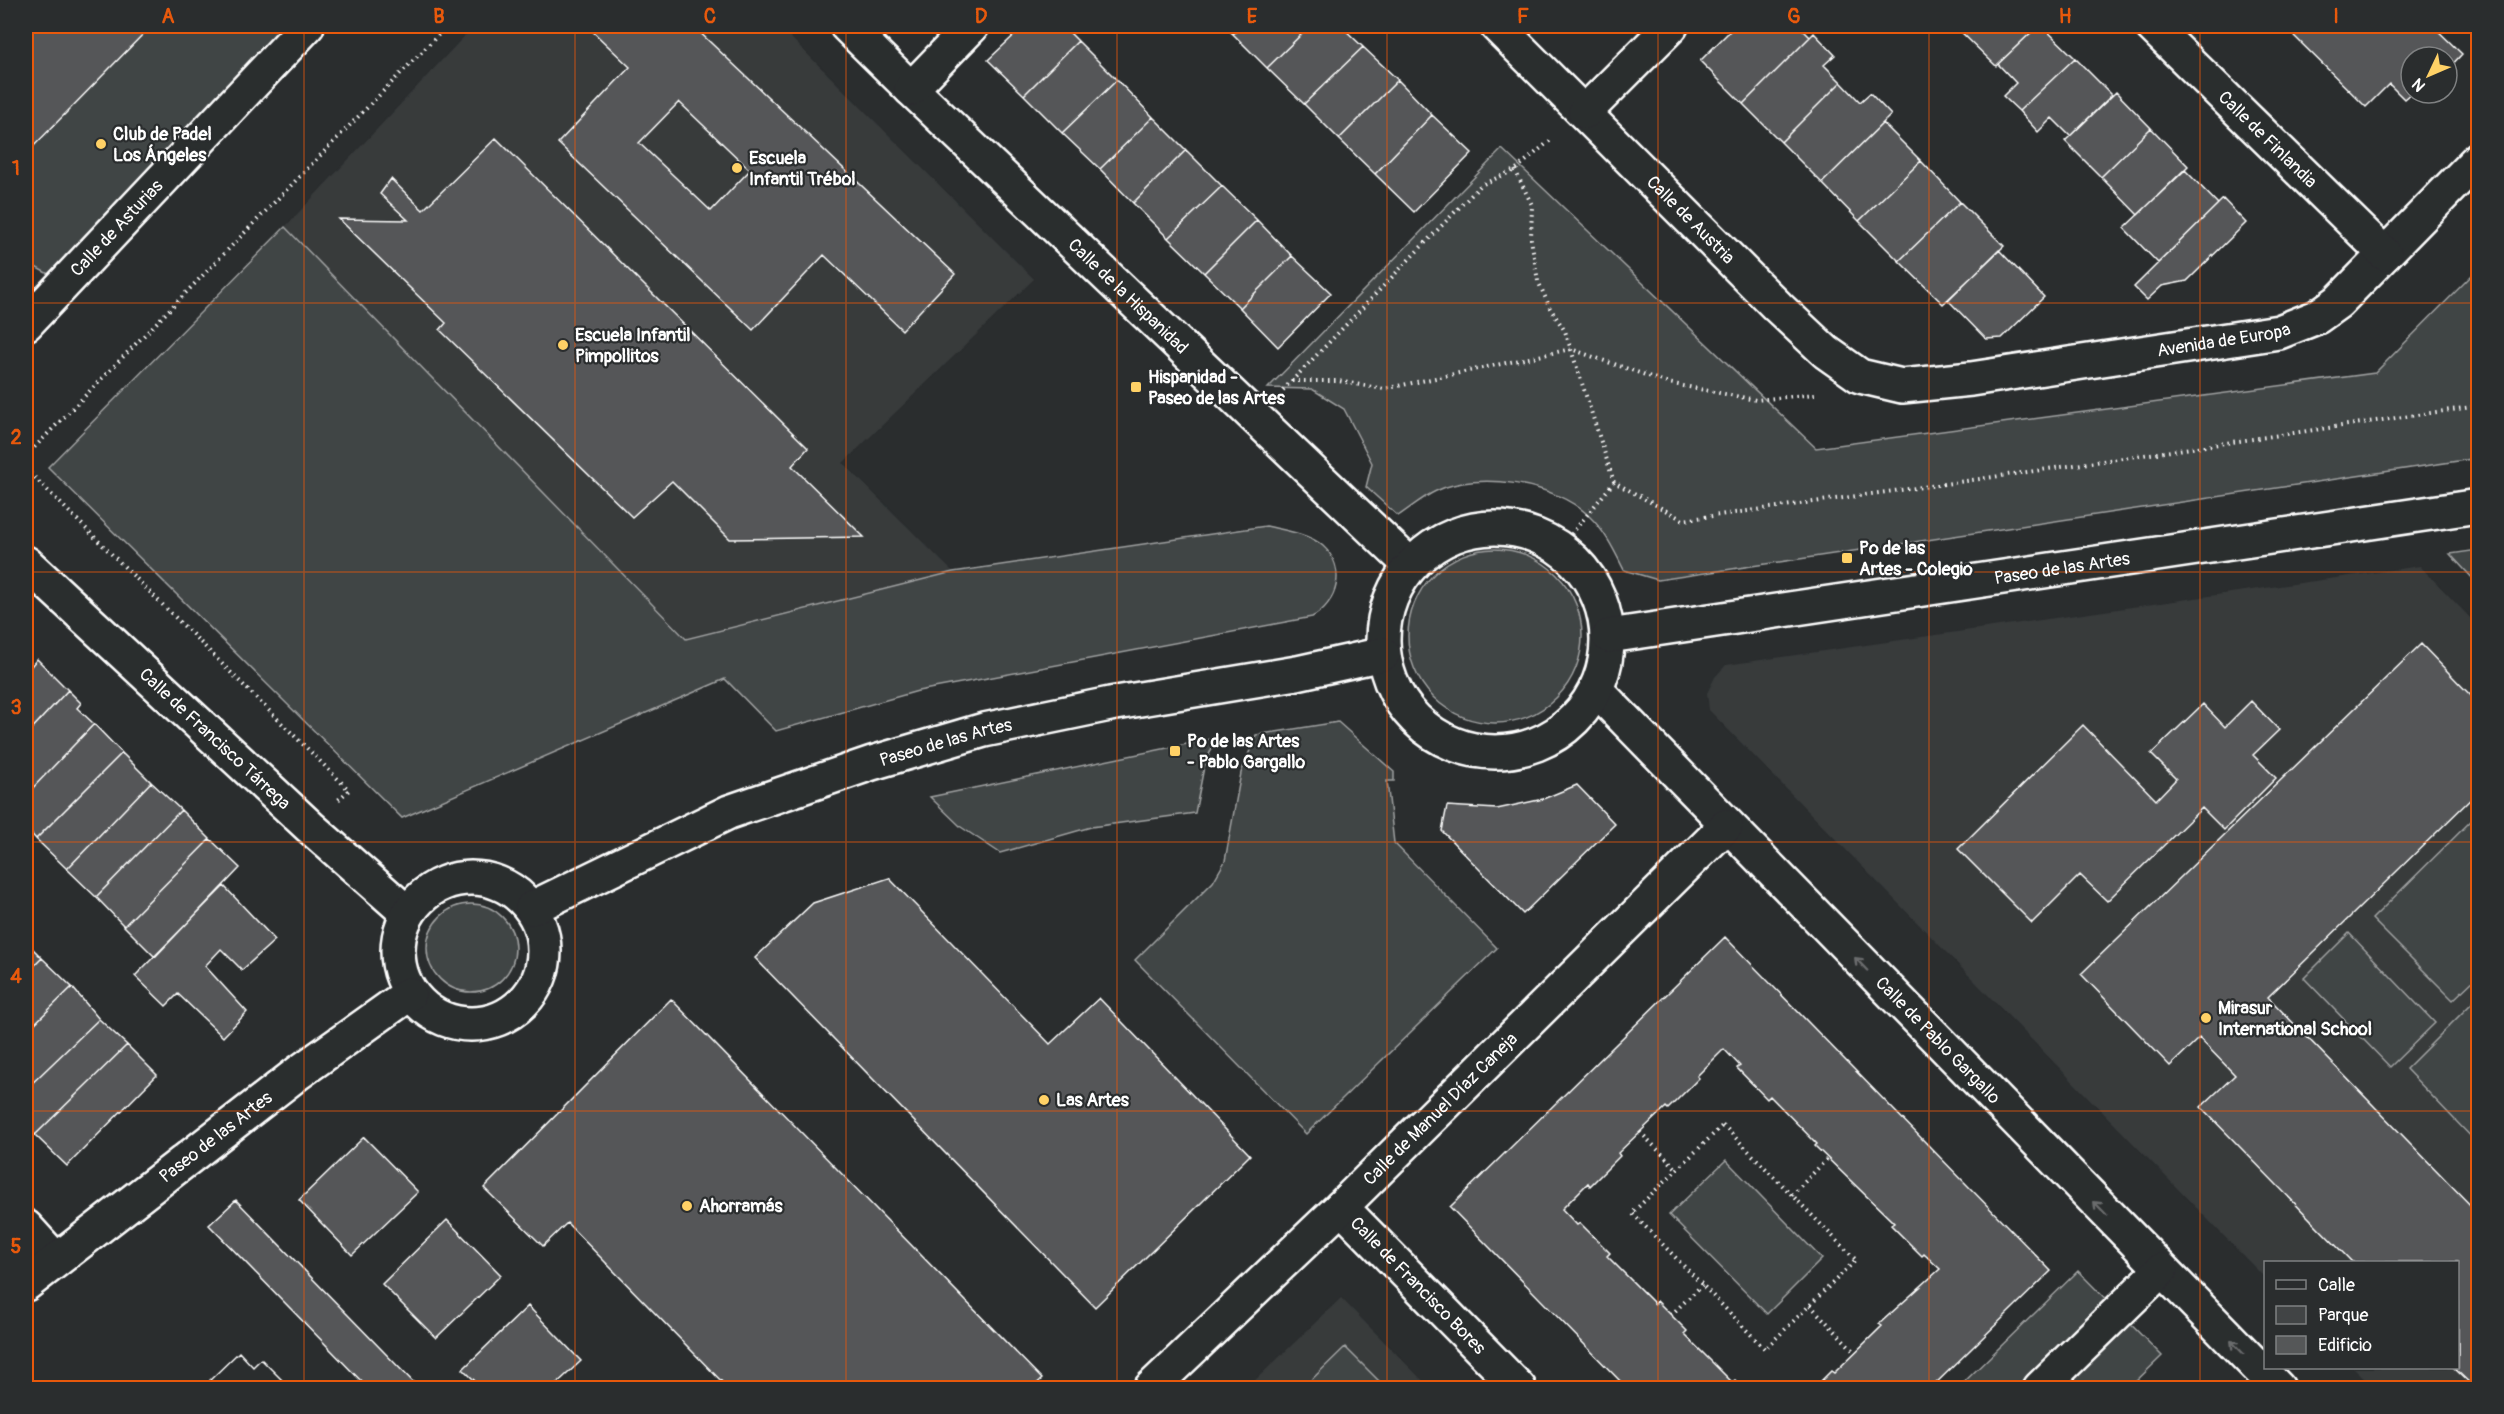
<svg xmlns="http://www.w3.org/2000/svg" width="2504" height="1414" font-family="Pangolin,sans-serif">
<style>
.built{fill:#373a3b}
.green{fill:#414445;stroke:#a0a2a2;stroke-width:1.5}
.building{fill:#555758;stroke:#fff;stroke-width:1.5;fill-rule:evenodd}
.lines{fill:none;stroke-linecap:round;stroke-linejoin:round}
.minor-casing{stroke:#fff;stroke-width:38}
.major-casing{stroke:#fff;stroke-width:38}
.path{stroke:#fff;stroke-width:4;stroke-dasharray:1.5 4.5;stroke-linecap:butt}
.minor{stroke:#2a2d2e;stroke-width:33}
.major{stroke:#2a2d2e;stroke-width:33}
.oneway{stroke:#6a6c6d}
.grid{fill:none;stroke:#e8590c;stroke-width:1.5;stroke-opacity:0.55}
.poi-dot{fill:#ffd166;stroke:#2a2d2e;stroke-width:2}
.labels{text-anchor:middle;stroke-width:4.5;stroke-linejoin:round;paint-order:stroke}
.poi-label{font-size:18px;font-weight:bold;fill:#fff;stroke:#2a2d2e;text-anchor:start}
.street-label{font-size:18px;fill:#fff;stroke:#2a2d2e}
.neatline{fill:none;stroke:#e8590c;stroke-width:2}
.grid-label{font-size:20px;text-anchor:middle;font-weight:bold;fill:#e8590c}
</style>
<rect width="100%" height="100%" fill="#2a2d2e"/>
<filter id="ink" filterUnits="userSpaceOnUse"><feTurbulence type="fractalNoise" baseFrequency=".0167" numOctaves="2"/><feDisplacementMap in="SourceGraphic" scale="12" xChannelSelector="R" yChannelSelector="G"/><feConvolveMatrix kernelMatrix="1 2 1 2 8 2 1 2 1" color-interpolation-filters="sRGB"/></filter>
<g filter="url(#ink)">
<path class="built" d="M474,26H779L1034,279L843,463L953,572L686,639L285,227Z
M2420,566L2478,626V1388H2374L2353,1368H2458V1262H2266L2265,1278L1709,710L1707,693L1715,677L1726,665Z
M1341,1298L1430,1388H1247Z"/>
<path class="green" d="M26,26H289L52,276L26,262Z
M1502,149L1816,448L2375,373L2478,269V458L1658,580L1624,570C1614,550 1605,531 1589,516C1556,483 1478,471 1436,491C1423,497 1410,508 1398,516L1366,487L1372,463L1344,409L1312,389L1268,388Z
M285,227L686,639L953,572L1266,526C1283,530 1310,534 1323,546C1347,568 1338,603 1312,617L918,691L776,731L725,679L402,818L48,467Z
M1408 636a87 87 0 1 1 174 0a87 87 0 1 1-174 0Z
M2478,550V584L2450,554Z
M1338,722L1394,772V781H1387L1394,843L1497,948L1306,1134L1135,960L1213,882L1225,861L1241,773L1256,735Z
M1216,738L1204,767L1195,813L1091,827L1000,853L961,827L930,797Z
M2478,814V976L2453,1000L2372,919Z
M427 948a44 44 0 1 1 88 0a44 44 0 1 1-88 0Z
M2349,933L2435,1023L2390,1067L2304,978Z
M2478,997V1144L2406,1069Z
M1726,1160L1822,1259L1767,1314L1669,1215Z
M2078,1271L2162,1356L2129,1388H1958Z
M1345,1347L1386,1388H1303Z"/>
<path class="building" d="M26,26H151L26,154Z
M587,26H693L955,274L902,330L824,255L753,330L558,143L630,67ZM679,102L750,170L711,211L639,143Z
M1024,26H1063L1078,41L1024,95L988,60Z
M1224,26H1242L1233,34Z
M1242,26H1310L1267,68L1233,34Z
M1310,26H1341L1363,47L1304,104L1267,68Z
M1735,26H1799L1810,37L1743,104L1700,61Z
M1955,26H2038L1996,66Z
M2038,26H2042L2075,58L2019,111L2003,96L2016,83L1998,64Z
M2284,26H2433L2462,54L2447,70V57H2411V93L2404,99L2389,84L2366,107Z
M1814,33L1835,55L1824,65L1841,82L1781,142L1743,104Z
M1078,41L1117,80L1062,133L1024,95Z
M1363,47L1398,80L1339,139L1304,104Z
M2075,58L2112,95L2070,136L2052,118L2038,132L2019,111Z
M1117,80L1153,117L1100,169L1062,133Z
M1398,80L1432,115L1375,174L1339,139Z
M1841,82L1860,102L1870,93L1891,115L1822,183L1781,142Z
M2116,92L2151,128L2101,177L2065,141Z
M1432,115L1472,153L1414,212L1375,174Z
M1153,117L1186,150L1133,203L1100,169Z
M1883,123L1921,161L1859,221L1822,183Z
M2151,128L2188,166L2138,215L2101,177Z
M496,138L808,448L792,466L864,537L730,539L672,481L632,517L440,330L446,323L339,219L408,220L380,194L391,179L423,210Z
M1186,150L1222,186L1168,238L1133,203Z
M1921,161L1960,202L1899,261L1859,221Z
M2185,170L2218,204L2158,263L2124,228Z
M1222,186L1257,220L1204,273L1168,238Z
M2223,199L2246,223L2187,281L2162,286L2147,300L2134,287Z
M1960,202L2004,246L1943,304L1899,261Z
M1257,220L1292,256L1240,308L1204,273Z
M1999,250L2044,297L2002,338L1986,339L1948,300Z
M1292,256L1331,293L1278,347L1240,308Z
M2421,644L2478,703V792L2268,997L2478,1213V1388H2475L2454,1368H2458V1262H2352L2201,1107L2235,1075L2199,1038L2170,1066L2081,974Z
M37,659L68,690L26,735V672Z
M26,660L31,666L26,672Z
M68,690L81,703L77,708L94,724L26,795V735Z
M2251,701L2279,730L2253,755L2276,778L2224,830L2202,808L2107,901L2080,875L2032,923L1958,849L2083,725L2156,800L2176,779L2151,754L2203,704L2225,727Z
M94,724L122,753L36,839L26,828V795Z
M122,753L151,782L67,869L36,839Z
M151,782L181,810L96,897L67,869Z
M1577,785L1615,824L1523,914L1442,831L1447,806L1497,809L1543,799Z
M181,810L210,839L124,926L96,897Z
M210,839L240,868L155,957L124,926Z
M889,878L1050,1044L1099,998L1250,1155L1095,1307L755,958L813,903Z
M224,886L275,940L242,970L221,949L205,966L247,1012L223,1037L178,994L166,1006L135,976Z
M1725,937L2051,1271L1931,1388H1814L1831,1371L1834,1373L1882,1326L1879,1324L1940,1269L1924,1254L1922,1256L1891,1225L1894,1223L1815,1146L1817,1144L1770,1096L1767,1099L1737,1068L1740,1066L1724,1049L1697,1076L1699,1078L1668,1109L1666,1107L1618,1153L1620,1156L1590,1186L1588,1183L1562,1209L1577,1225L1580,1223L1610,1253L1607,1256L1655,1304L1657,1301L1687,1331L1684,1334L1732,1382L1735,1380L1743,1388H1627L1450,1207Z
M26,942L42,958L26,974Z
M42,958L72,987L26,1032V974Z
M72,987L99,1019L26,1089V1032Z
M671,999L1042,1379L1032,1388H728L567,1223L543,1246L484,1188Z
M99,1019L127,1045L35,1135L26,1125V1089Z
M127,1045L157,1075L67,1166L35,1135Z
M364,1137L418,1192L352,1255L299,1200Z
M236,1200L419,1388H368L209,1225Z
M447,1220L501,1275L436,1338L382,1284Z
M528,1306L581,1361L552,1388H482L463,1369Z
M239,1352L253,1367L261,1359L290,1388H216L210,1380Z
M239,1352L253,1367L261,1359L290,1388H216L210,1380Z
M2165,1382L2171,1388H2158Z"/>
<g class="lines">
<g class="minor-casing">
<g id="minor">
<path id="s1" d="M847,26L911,89L1410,565"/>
<path id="s2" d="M1497,26L1778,307L1826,352L1860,376L1902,386L1971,379L2279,332L2317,317L2338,302L2478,159"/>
<path id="s3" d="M2152,26L2385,254"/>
<path d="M911,89L972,26"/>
<path d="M1585,112L1671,26"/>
<path id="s4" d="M26,324L307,26"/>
<path id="s5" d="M26,563L310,827L406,912"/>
<path id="s6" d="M1597,691L2278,1388"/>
<path id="s7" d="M1341,1207L1519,1388"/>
<path d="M26,1227L56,1260"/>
<path id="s8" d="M1151,1388L1341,1207L1726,826"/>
<path d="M2040,1388L2161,1270"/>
</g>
</g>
<g class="major-casing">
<g id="major">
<circle cx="1495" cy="640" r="112"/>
<path id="s9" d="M1609,636L2478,506"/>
<circle cx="471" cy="951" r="73"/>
<path id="s10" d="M532,908L729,812L872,763L984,730L1110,704L1297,673L1383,654"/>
<path id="s11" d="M26,1284L298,1073L409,994"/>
</g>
</g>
<path class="path" d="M1515,170L1532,205L1531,239L1538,281L1550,308L1565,331L1614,482
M1292,381H1338L1384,389L1571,349L1668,383L1756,400L1815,394
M1283,390L1481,185L1515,170L1552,139
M26,456L447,26
M26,469L349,790L338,800
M1560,548L1614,482L1683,520L1959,482L2478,406
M1723,1125L1856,1260L1765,1349L1632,1213Z
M1640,1132L1677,1169
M1792,1195L1827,1159
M1810,1305L1855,1352
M1671,1315L1702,1285"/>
<use href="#minor" class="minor"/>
<use href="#major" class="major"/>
</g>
<defs><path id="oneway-shaft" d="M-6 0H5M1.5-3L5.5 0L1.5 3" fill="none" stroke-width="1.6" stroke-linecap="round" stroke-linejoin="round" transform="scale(1.5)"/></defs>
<g class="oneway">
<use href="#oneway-shaft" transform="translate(1861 964) rotate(-134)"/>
<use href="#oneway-shaft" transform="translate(2100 1208) rotate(-134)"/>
<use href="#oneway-shaft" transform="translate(2237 1347) rotate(-134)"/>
</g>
</g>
<path class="grid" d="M304,26V1388M575,26V1388M846,26V1388M1117,26V1388M1387,26V1388M1658,26V1388M1929,26V1388M2200,26V1388M26,303H2478M26,572H2478M26,842H2478M26,1111H2478"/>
<g class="poi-dot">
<circle cx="101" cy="144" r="6"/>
<circle cx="737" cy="168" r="6"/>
<circle cx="563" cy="345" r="6"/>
<rect x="1130" y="381" width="12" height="12" rx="3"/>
<rect x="1841" y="552" width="12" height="12" rx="3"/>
<rect x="1169" y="745" width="12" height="12" rx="3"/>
<circle cx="2206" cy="1018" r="6"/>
<circle cx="1044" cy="1100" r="6"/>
<circle cx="687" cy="1206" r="6"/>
</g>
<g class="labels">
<g class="poi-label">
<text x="113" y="140">Club de Padel<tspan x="113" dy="21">Los Ángeles</tspan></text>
<text x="749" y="164">Escuela<tspan x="749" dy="21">Infantil Trébol</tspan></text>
<text x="575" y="341">Escuela Infantil<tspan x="575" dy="21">Pimpollitos</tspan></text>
<text x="1148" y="383">Hispanidad -<tspan x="1148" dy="21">Paseo de las Artes</tspan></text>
<text x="1859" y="554">Pº de las<tspan x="1859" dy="21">Artes - Colegio</tspan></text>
<text x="1187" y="747">Pº de las Artes<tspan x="1187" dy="21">- Pablo Gargallo</tspan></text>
<text x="2218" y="1014">Mirasur<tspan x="2218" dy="21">International School</tspan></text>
<text x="1056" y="1106">Las Artes</text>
<text x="699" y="1212">Ahorramás</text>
</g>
<g class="street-label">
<text dy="6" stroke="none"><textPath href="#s3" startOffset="162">Calle de Finlandia</textPath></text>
<text dy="6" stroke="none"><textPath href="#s2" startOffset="274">Calle de Austria</textPath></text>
<text dy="6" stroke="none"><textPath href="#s4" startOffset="132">Calle de Asturias</textPath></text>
<text dy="6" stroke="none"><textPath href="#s1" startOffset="390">Calle de la Hispanidad</textPath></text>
<text dy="6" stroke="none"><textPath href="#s2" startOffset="873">Avenida de Europa</textPath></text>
<text dy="6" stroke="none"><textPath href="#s9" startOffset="458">Paseo de las Artes</textPath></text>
<text dy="6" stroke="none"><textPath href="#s5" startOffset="258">Calle de Francisco Tárrega</textPath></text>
<text dy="6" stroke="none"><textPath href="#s10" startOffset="447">Paseo de las Artes</textPath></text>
<text dy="6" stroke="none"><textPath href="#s6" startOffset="488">Calle de Pablo Gargallo</textPath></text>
<text dy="6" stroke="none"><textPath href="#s8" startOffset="402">Calle de Manuel Díaz Caneja</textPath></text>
<text dy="6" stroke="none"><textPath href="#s11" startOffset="240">Paseo de las Artes</textPath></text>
<text dy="6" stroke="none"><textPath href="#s7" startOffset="110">Calle de Francisco Bores</textPath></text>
</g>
</g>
<rect width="2504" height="1414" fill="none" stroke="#2a2d2e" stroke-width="66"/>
<rect x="2264" y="1261" width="195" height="108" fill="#2a2d2e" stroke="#7f8182" stroke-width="1.5"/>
<rect x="2276" y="1280" width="30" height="9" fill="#2a2d2e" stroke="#7f8182" stroke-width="1.5"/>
<text x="2318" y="1291" font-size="18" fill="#ffffff">Calle</text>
<rect x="2276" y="1306" width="30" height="18" fill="#414445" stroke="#7f8182" stroke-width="1.5"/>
<text x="2318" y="1321" font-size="18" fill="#ffffff">Parque</text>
<rect x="2276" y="1336" width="30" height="18" fill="#555758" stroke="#7f8182" stroke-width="1.5"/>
<text x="2318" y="1351" font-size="18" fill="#ffffff">Edificio</text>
<g transform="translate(2429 75) rotate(226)"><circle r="28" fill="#2a2d2e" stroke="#7f8182" stroke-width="1.5"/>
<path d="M0-4.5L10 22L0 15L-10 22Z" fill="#ffd166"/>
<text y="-9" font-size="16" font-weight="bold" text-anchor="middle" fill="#ffffff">N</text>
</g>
<rect x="33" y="33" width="2438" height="1348" class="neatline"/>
<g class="grid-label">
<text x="168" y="23">A</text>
<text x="439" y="23">B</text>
<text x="710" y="23">C</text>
<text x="981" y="23">D</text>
<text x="1252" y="23">E</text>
<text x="1523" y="23">F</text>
<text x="1794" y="23">G</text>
<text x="2065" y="23">H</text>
<text x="2336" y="23">I</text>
<text x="16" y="175">1</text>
<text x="16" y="444">2</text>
<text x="16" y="714">3</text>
<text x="16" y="983">4</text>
<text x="16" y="1253">5</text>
</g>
</svg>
